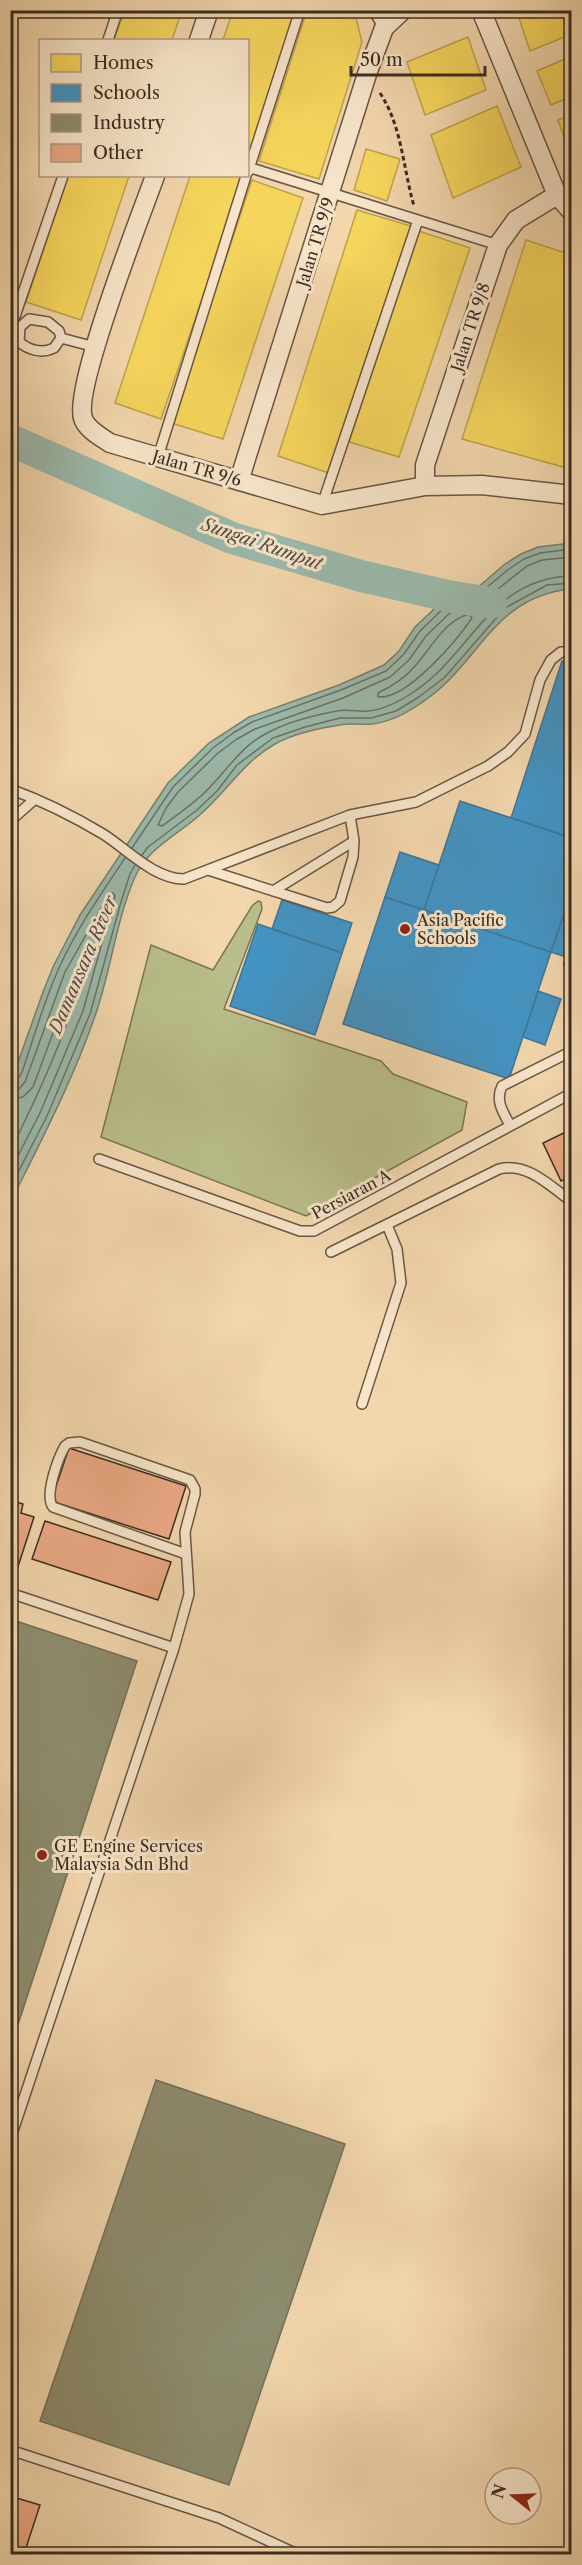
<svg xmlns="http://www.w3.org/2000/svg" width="582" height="2565" font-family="'Libre Caslon Text',serif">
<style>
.green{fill:#b9be8a;stroke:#7a7556;stroke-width:1.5}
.water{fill:#9bb9ab;stroke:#758174;stroke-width:1.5}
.homes{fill:#f6d55c;stroke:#bea24b;stroke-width:1.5}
.schools{fill:#4393c3;stroke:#417493;stroke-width:1.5}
.industry{fill:#8c8c6e;stroke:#746f57;stroke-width:1.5}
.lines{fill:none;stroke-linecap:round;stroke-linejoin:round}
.shore{stroke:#6b7266;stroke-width:1.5}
.river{stroke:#9bb9ab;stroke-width:32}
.building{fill:#eaa984;stroke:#3b2c22;stroke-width:1.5}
.lane-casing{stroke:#695644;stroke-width:12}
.street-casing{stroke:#695644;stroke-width:21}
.path{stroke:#3b2c22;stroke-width:3;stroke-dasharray:4.5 3;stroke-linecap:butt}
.lane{stroke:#f7e4c9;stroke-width:9}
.street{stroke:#f7e4c9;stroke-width:18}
.poi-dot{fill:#8f2418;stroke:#f7e4c9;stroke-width:2}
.labels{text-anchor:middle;stroke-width:6;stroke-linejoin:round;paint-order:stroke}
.street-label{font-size:16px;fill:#3b2c22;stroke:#f7e4c9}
.poi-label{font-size:16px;fill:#3b2c22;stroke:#f7e4c9;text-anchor:start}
.water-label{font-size:18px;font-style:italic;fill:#534f44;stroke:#f7e4c9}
</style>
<rect width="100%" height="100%" fill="#f2d6ac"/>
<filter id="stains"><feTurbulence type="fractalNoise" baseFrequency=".00333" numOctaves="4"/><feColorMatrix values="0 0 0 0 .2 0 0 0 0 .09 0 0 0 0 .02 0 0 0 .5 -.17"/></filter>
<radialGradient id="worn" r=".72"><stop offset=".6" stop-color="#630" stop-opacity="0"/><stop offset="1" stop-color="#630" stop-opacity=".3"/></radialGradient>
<path class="green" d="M258,901L261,902L262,909L224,1009L381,1061L393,1074L467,1102L462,1130L306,1216L101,1137L151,945L213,970L252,906Z"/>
<path class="water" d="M571,543V589C491,597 481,664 421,703C407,713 390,722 372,724C361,725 350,723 340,725C320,728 293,734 275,744C245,761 228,789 203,812C180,834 149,846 135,877C116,920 111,971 95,1016C73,1080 41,1141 11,1201V1082L43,992L53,967L80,915L168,783L209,743L249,717L339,685L384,665L399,651L415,627L448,596L477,588L505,564L521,554L538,547Z"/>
<path class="homes" d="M124,10H182L172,40H114Z
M233,10H296L250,155L248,154V40H223Z
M307,10H354L362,42L319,179L259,161Z
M520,10H572V34L530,51L517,12Z
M468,37L486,90L425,115L407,62Z
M572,56V96L551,105L537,71Z
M497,106L521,167L453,198L431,135Z
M572,114V161L558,120Z
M366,149L400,159L387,201L354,190Z
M68,176H129L81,320L26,302Z
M190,176H244L161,419L115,403Z
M252,180L303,198L223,439L171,423Z
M357,210L411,226L329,473L278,456Z
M419,231L470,248L399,457L349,442Z
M526,240L572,255V454L567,468L462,439Z"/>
<path class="schools" d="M562,661L572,665V838L511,818Z
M460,801L572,838V890L551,952L424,910Z
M400,852L439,865L424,910L385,897Z
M572,890V959L551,952Z
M385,897L551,952L509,1079L343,1024Z
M282,900L352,923L342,953L272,929Z
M258,924L342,953L315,1035L230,1006Z
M538,991L561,999L545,1045L523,1037Z"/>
<path class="industry" d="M10,1619L137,1661L10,2049Z
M156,2080L345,2144L229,2485L40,2421Z"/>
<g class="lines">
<path class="shore" d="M572,557L542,560L527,566L484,600L454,609L426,636L409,660L390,677L343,698L255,729L237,739L218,753L178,792L166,808L158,825L162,826C179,813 197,802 211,786C231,765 243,744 271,731C291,721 315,715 337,711C348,709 359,712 369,711C385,709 402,700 415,691C473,652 490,578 572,576
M469,614L472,618C457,640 407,700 378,697V693C393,686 405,678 416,665C432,647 444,621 469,614Z
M132,848L173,787L213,748L233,733L252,722L341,690L386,671L404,654L420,631L450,602L480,593L509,569L524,559L540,553L572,549
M142,855L148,847L197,810L218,790L237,765L273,738L305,727L340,718H371L396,711L419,697L445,677L505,608L547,585L572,583
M10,1083L17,1081L22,1072C34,1037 44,1001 59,968C77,928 101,894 125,858
M10,1090L19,1089L25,1082L65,972L109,894L113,893L115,896L83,1011L40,1113L10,1171
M10,1099L23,1097L33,1087L74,976L82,958L86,957L87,961C69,1027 41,1090 10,1151
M10,1188L47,1116L90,1014L121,902L130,874L135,865"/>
<path class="river" d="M10,440L232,538L361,576L448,596L491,603"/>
</g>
<path class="building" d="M572,1129V1176L561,1181L543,1143Z
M69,1448L186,1486L169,1539L51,1501Z
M10,1500L23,1504L21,1513L34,1517L14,1579L10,1577V1535L16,1519L10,1517Z
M45,1521L171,1562L158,1600L32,1559Z
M10,2496L40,2505L24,2554H10Z"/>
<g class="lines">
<g class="lane-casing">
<path id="lane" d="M373,10L384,28
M108,40L118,10
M248,167L498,245
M248,172L300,10
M29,319L48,322L59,331L61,338L54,348C42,354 29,350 19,342L20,327Z
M19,331L13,325V322L63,176
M61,338L95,347
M158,457L246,176
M322,505L418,220
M10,789C43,801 73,816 103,834C127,849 154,879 184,879L350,815L416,802L488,766L508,752L525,734L540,680L551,660L561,652H572
M10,821L35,799
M208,870L327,908L333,907L340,901L353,857L354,841L350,815
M273,891L354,841
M569,964H572
M510,1125C503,1112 495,1101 502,1086L572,1051
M99,1159L300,1231H314L572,1093
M331,1252L499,1169C527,1162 549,1185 572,1202
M362,1404L401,1283L397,1249L387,1225
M10,1593L174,1648
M10,2140L174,1648L189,1594L185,1532L195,1494V1489L190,1480L80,1442L69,1443L65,1446C58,1458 44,1496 53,1507L186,1554
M10,2450L219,2518L297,2554"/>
</g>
<g class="street-casing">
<path id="street" d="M481,10L557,195L572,212
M199,40L209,10
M155,176C141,215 73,388 83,418C86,429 101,437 110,443L322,505L425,486L482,485L572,495
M239,481L367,74L384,28L403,10
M425,486V465L498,245L516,220L557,195"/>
</g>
<path class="path" d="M380,93C402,126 403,168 414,206"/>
<use href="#lane" class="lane"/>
<use href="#street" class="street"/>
</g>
<g class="poi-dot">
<circle cx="405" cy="929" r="6"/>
<circle cx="42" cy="1855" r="6"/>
</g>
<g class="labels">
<g class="street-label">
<text transform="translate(315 242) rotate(-73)" y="6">Jalan TR 9/9</text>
<text transform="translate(470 327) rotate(-72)" y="6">Jalan TR 9/8</text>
<text transform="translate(197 468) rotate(16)" y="6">Jalan TR 9/6</text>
<text transform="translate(351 1194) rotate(-28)" y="6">Persiaran A</text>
</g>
<g class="poi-label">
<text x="417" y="926">Asia Pacific<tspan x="417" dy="18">Schools</tspan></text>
<text x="54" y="1852">GE Engine Services<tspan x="54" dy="18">Malaysia Sdn Bhd</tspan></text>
</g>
<g class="water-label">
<text transform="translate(262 544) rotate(19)" y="6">Sungai Rumput</text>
<text transform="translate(83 965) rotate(-67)" y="6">Damansara River</text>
</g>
</g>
<rect width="582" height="2565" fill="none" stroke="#f2d6ac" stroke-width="36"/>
<rect x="12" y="12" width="558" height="2541" fill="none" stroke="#3b2c22" stroke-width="3"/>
<rect x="18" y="18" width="546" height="2529" fill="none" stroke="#3b2c22" stroke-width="1.5"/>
<rect x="39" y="39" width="210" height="138" fill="#f7e4c9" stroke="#ac9a86" stroke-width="1.5"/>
<rect x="51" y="54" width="30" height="18" fill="#f6d55c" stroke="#ac9a86" stroke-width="1.5"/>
<text x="93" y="69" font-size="18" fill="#3b2c22">Homes</text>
<rect x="51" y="84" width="30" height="18" fill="#4393c3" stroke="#ac9a86" stroke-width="1.5"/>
<text x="93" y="99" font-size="18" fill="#3b2c22">Schools</text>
<rect x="51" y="114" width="30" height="18" fill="#8c8c6e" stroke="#ac9a86" stroke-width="1.5"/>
<text x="93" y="129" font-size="18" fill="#3b2c22">Industry</text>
<rect x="51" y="144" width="30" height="18" fill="#eaa984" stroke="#ac9a86" stroke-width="1.5"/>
<text x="93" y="159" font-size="18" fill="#3b2c22">Other</text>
<g transform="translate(513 2496) rotate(288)"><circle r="28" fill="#f7e4c9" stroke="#ac9a86" stroke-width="1.5"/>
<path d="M0-4.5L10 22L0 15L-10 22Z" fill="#8f2418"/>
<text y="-9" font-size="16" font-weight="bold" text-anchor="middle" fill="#3b2c22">N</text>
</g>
<path d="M351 66v9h134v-9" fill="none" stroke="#3b2c22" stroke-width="3"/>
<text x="360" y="66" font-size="18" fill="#3b2c22" stroke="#f7e4c9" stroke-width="4.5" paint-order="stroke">50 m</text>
<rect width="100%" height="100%" filter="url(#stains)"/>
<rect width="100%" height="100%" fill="url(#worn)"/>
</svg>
